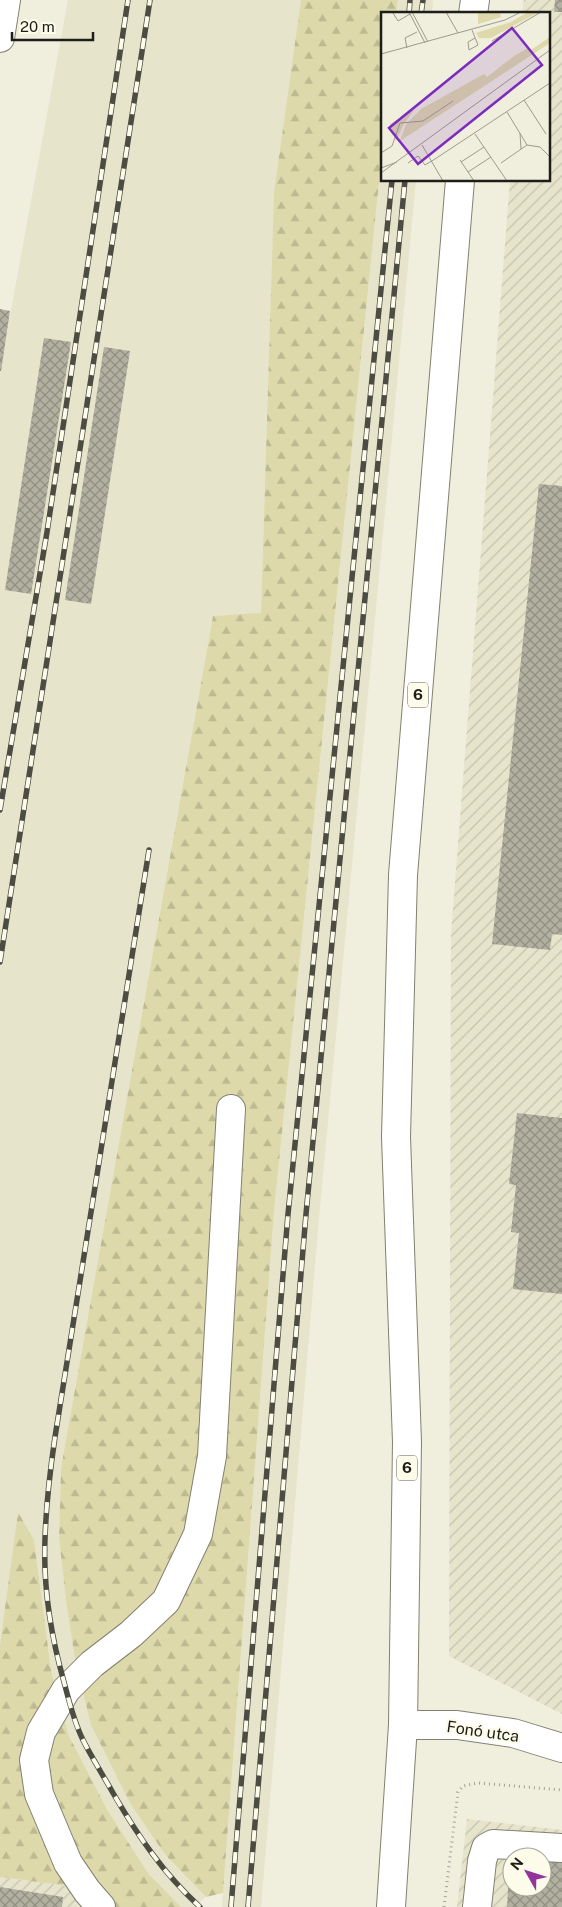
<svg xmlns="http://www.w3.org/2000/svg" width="562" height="1907" font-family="'Public Sans',sans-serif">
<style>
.built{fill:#e6e4cb}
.industrial{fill:url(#industrial-furrows);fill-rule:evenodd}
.forest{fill:url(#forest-firs)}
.building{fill:url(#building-cross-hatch)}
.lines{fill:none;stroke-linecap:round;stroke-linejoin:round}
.minor-casing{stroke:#828171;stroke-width:30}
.major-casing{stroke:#828171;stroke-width:30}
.path{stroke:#a4a295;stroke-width:3;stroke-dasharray:1 4;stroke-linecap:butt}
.minor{stroke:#fff;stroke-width:28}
.major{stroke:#fff;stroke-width:28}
.rail-casing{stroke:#4c4c43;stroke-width:5.5}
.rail{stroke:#fdfcea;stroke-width:4;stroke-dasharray:11;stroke-linecap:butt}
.labels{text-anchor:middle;stroke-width:4.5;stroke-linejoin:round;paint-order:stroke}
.shield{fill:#fdfcea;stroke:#616157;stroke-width:1}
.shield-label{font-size:15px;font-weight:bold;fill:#1e1e18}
.street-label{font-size:16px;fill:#1e1e18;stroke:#fdfcea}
.inset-road{fill:none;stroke:#9c9b8e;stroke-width:1}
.view{fill:#7b2cbf;fill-opacity:0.15;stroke:#7b2cbf;stroke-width:2.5}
.inset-edge{fill:none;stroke:#1e1e18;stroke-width:2.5}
</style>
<defs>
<pattern id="industrial-furrows" width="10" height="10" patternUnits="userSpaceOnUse" patternTransform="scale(1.25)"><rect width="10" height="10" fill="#e6e4cb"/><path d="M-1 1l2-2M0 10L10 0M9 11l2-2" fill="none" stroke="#c5c3ae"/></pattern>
<pattern id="forest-firs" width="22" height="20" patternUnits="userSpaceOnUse" patternTransform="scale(1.25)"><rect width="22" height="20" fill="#ddd9aa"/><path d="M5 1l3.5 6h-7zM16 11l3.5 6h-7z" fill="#bdba92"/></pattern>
<pattern id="building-cross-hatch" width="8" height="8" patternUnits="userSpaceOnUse" patternTransform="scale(1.25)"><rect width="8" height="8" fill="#b2b0a0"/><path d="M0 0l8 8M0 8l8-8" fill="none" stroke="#908f81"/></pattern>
</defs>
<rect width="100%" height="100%" fill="#f0eedd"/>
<path class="built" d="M68,0H301L274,192L261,614L213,616L61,1468L59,1537L66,1601L75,1659L91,1724L165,1856L206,1897L194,1907H181L148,1873L108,1811L69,1736L51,1670L34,1540L18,1513L0,1645V370Z
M398,0H433L432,14H396Z
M382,153V180H416L319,1218L261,1907H222L274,1211Z"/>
<path class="industrial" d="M524,0H562V1714L449,1656L451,934L510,180H548V14H522Z
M467,1819L562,1830V1907H457ZM512,1857H542V1887H512Z
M0,1877L68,1886L111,1907H0Z"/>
<path class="forest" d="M301,0H398L396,14H382V153L274,1211L223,1893L206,1897L166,1856L130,1803L91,1725L75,1659L66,1601L59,1537L61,1468L213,616L261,613L274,192Z
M18,1512L34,1540L51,1670L69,1736L108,1811L148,1873L181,1907H111L68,1886L0,1877V1645Z"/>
<path class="building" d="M555,0H562V12H554Z
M0,309L10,311L1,371H0Z
M44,338L71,342L31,594L5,590Z
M104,347L130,351L91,604L65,600Z
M539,484L562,486V935L552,934L550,950L492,944Z
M517,1113L562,1118V1294L513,1289L519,1233L511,1232L516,1185L509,1184Z
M510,1855L512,1857V1887H542V1856L562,1857V1907H507Z
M0,1887L63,1897L62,1907H0Z"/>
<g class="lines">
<g class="minor-casing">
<path id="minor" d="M0,38L6,0
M403,1725H457L513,1733L562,1748
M101,1907L87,1891L68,1863L39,1794L34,1760L41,1732L66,1690L92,1664L131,1634L166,1601L198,1534L212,1456L231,1109
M477,1907L482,1861L486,1848L493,1844L562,1848"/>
</g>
<g class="major-casing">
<path id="major" d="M473,14L475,0
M391,1907L403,1725L407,1442L396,1137L403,875L460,180"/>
</g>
<path class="path" d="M444,1907L458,1792L463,1786L478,1783L562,1790"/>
<use href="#minor" class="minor"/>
<use href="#major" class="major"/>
<g class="rail-casing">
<path id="rail" d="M409,14L410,0
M421,14L423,0
M0,810L47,532L128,0
M149,850L55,1437C50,1471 46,1505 45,1539C43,1588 51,1636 64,1682C69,1701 74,1722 83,1740C92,1758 103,1775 113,1793C138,1836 163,1873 200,1907
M0,962L150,0
M231,1907L288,1214L392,180
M248,1907L306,1214L405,180"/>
</g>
<use href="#rail" class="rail"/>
</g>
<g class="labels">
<g class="shield">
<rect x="408" y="682.5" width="20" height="25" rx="4"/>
<rect x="397" y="1455.5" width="20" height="25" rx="4"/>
</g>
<g class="shield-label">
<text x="418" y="700">6</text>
<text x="407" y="1473">6</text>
</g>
<g class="street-label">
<text transform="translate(483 1731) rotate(8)" y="6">Fonó utca</text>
</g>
</g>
<g transform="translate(381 12)">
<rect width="169" height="169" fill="#f0eedd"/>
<path d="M97,0H119L120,5L97,12ZM147,0H158L110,26H98L95,21L130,10Z" fill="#ddd9aa"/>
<path d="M169,25V31L19,129L25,112L40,97L103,62L106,65L133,44L147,36L150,38ZM34,97L23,112L15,129L9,112Z" fill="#ddd9aa"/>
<path class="inset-road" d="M28,0L44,31M31,0L47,30M65,0L77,21M12,1L17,9L29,2M91,18L97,33L88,38L87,30L94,26M111,29L160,0M26,36L24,26L36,20M0,42L124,8L140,0M143,88L165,122M139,121L140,137M94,122L126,169M41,133L62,169M146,133L159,135L169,145M0,141L11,134L19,111L42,109L72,89M79,148L93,169M80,150L103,135M27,151L37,144L44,153L54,147L169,71M120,151L146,133L126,100M0,156L16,150M87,160L110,145M0,161L169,38"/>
<path class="view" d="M131,16L161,53L37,152L8,116Z"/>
<rect width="169" height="169" class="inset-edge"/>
</g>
<g transform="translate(527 1872) rotate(309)"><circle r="24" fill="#fdfcea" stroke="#a4a396"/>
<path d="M0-4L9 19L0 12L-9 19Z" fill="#94339a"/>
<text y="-8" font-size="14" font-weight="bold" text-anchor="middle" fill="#1e1e18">N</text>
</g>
<path d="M12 32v8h81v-8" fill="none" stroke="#1e1e18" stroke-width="2.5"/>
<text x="20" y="32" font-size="15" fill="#1e1e18" stroke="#fdfcea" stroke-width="4" paint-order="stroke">20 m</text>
</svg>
